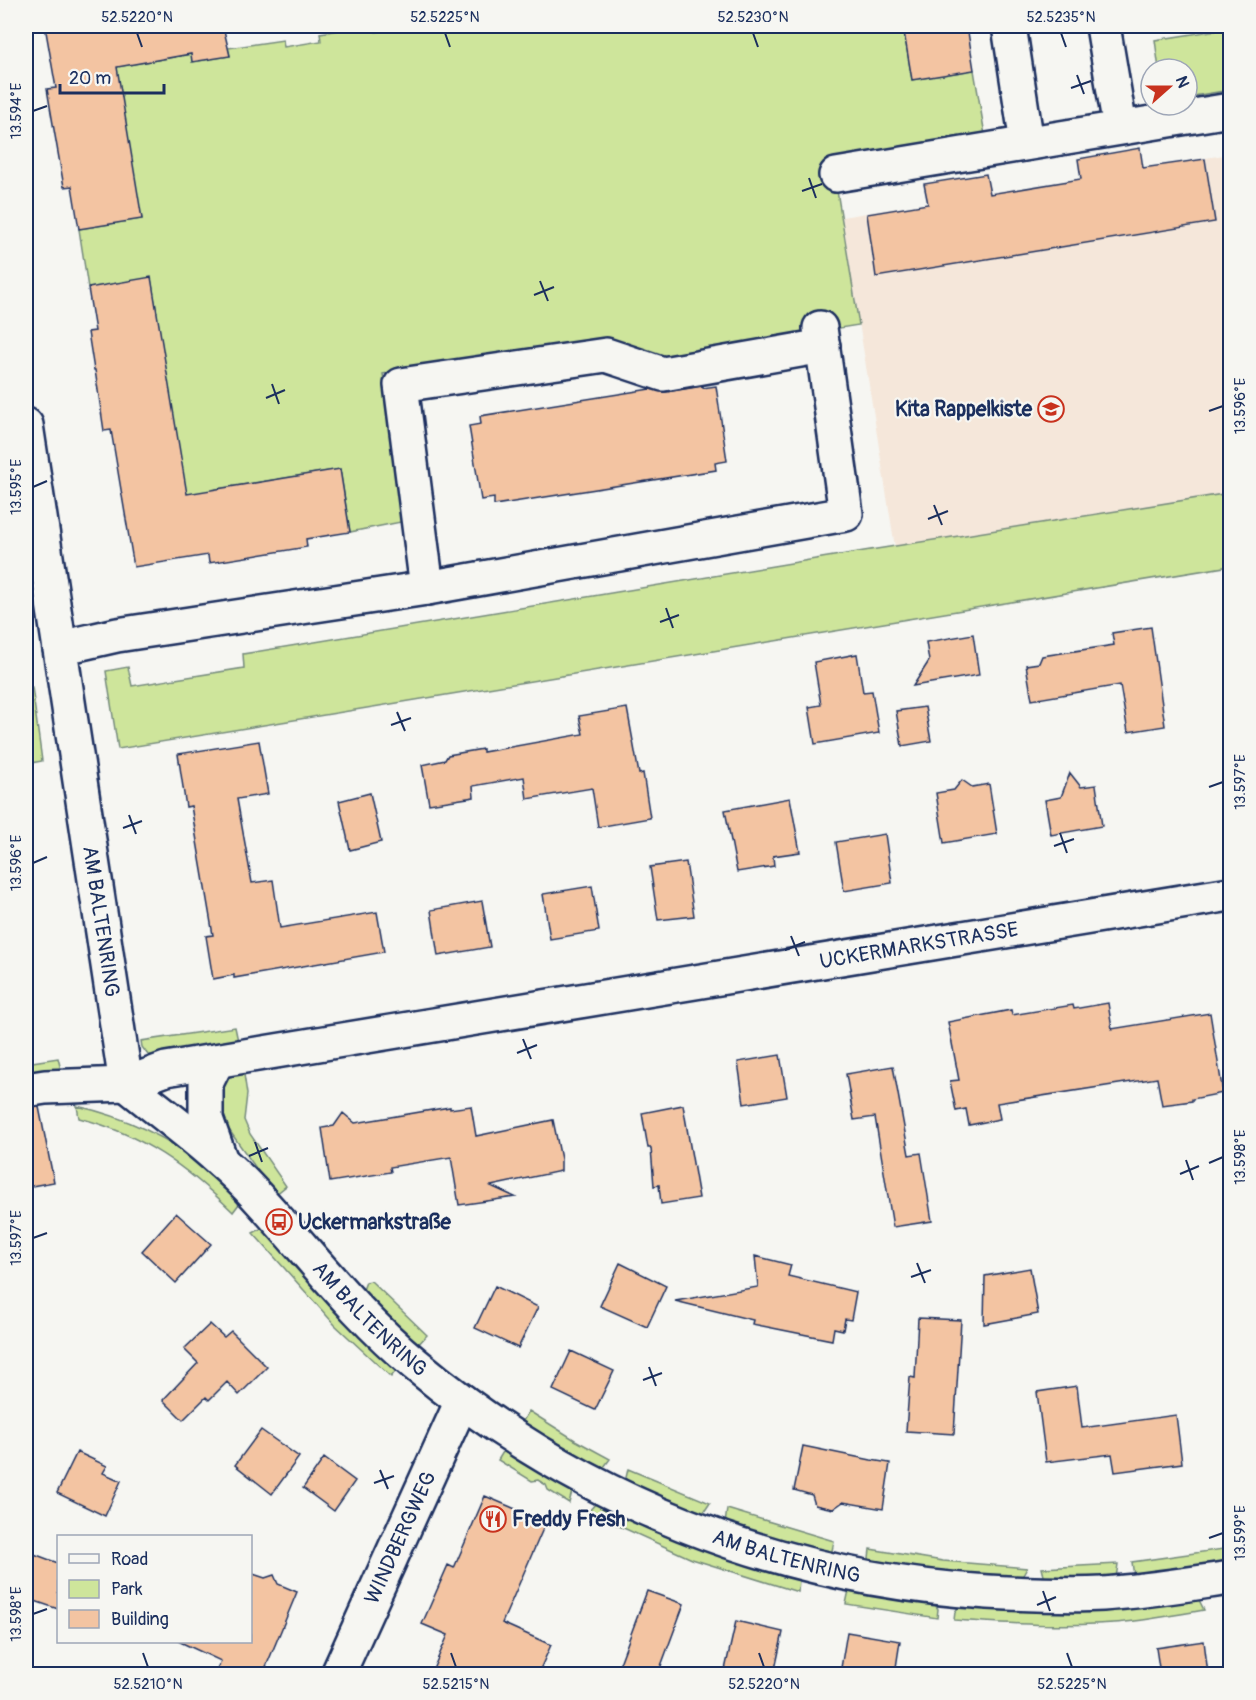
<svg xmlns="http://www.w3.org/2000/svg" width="1256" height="1700" font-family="Pangolin,sans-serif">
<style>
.built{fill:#f5e7da}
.green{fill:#cee59b;stroke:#748a7c;stroke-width:1.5}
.building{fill:#f3c4a2;stroke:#1b2f5e;stroke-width:1.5}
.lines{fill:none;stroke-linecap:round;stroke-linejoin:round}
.minor-casing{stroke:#1b2f5e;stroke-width:38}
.minor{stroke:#f6f6f2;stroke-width:33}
.ticks{fill:none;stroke:#1b2f5e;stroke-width:2}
.labels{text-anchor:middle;stroke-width:4.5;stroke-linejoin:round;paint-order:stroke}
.poi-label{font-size:21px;font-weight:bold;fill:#1b2f5e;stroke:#f6f6f2;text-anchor:start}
.street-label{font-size:21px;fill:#1b2f5e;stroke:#f6f6f2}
.neatline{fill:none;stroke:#1b2f5e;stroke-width:2}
.ticks-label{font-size:15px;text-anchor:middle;fill:#1b2f5e}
</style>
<rect width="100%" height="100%" fill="#f6f6f2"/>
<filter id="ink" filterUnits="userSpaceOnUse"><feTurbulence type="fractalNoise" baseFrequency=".0167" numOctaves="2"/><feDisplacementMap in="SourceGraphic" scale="12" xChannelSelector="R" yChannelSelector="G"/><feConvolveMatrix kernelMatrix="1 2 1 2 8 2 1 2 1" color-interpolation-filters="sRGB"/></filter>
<g filter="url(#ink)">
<path class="built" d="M1230,154V493L895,547L842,217Z"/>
<path class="green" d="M367,26H375L376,32L394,29V26H903L912,80L974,70L985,135L832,160L859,325L648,358L599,341L383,374L406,521L350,532L340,469L216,489L188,506L151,278L88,288L79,229L142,219L105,69L191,54L193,62L230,56L228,48L283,40L284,47L321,41L320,33Z
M1217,26H1230V90L1187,97V69H1159L1155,40L1218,30Z
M1230,493V566L118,749L106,671L128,667L132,686L244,668L243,654L864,551Z
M32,687L42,761L26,764V688Z
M235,1027L238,1041L153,1055H148L142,1047L141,1041Z
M58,1058L61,1070L26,1076V1063Z
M243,1068L247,1094L244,1120L250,1134L286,1186L275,1195L227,1127C215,1103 216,1080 243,1068Z
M77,1106C126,1117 168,1137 207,1168C219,1178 230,1190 242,1200L233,1212C187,1167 142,1134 79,1118Z
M266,1226L399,1367L391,1377L335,1325L253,1233Z
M371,1281L427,1335L417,1346L361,1295L366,1282Z
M529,1411L575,1440L610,1459L601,1471L521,1424Z
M506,1447L573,1488L569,1503L548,1490L546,1485L538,1480L532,1481L498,1460Z
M628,1469L710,1503L702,1515L625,1482Z
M598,1501L697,1547L799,1579L798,1592L692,1559L588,1512Z
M727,1509L834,1541L832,1551L829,1554L725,1524Z
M1230,1548V1563L1134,1576L1132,1562Z
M870,1549L943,1561L1027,1568L1021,1579L985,1578L870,1563L869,1558Z
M1118,1564L1116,1578L1045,1580L1042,1568Z
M849,1590L934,1603L938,1609L937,1618L846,1604Z
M1198,1598L1204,1610C1181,1614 1158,1618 1135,1621C1075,1628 1014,1624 954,1620L955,1612L960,1605Z"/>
<path class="building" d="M45,26H223L230,56L192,62L191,54L117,67L142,219L79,229L72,186L64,187L53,124L47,89L56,88Z
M903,26H967L974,70L912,80Z
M1140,148L1143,168L1205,159L1215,222L876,277L867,214L928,204L924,184L986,174L990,194L1081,179L1078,159Z
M151,277L187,494L340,469L350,532L306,539L307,547L209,563L208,555L134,567L111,430L104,431L95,370H94L88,332L95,331L88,288Z
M703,386V388L716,386L727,461L715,463L716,470L494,505V498L481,500L469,426L481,424L480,416L650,389L666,392Z
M1151,627L1165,726L1128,732L1120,685L1032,700L1026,665L1039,663L1042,656L1114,645L1112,633Z
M973,634L979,675L913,686L929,661L926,642Z
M857,654L863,692L872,691L879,733L815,744L809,707L821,705L814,662Z
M925,707L931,741L902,746L896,711Z
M627,708L639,774L643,773L650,818L598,827L592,788L527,799L524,777L473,786L474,797L429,804L422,765L445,760L448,755L483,749V752L583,734L579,716Z
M259,741L268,794L237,799L252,883L273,880L280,928L377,912L384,952L234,978V975L213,979L206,936L213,935L191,806L186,807L178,754Z
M1070,773L1081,787L1096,785L1102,826L1051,835L1045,800L1061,797Z
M962,780L972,787L989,784L997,834L944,843L936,793L954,790Z
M370,793L381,842L350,850L339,801Z
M790,798L800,852L773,856L774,866L737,872L725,810Z
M885,834L892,883L844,891L836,842Z
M686,862L694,916L658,920L650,867Z
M592,886L599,931L550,939L543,894Z
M482,901L490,947L438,956L431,910Z
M1108,1003L1112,1029L1210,1013L1223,1093L1192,1099V1101L1162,1105L1157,1078L997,1103L1000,1119L969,1125L966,1109L956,1111L950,1081L959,1080L948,1022L1011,1010L1012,1015L1073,1005L1074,1009Z
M780,1055L787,1097L744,1104L738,1062Z
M893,1066L909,1155L921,1153L932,1221L893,1227L875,1117L854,1120L846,1074Z
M683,1105L699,1198L661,1204L659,1185L654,1186L651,1148H648L642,1113Z
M471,1106L476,1136L553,1120L561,1159V1171L491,1186L515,1197L459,1205L451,1157L390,1167L391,1172L330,1182L322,1128L334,1126L343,1113L355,1123L450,1107V1109Z
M39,1107L54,1182L26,1187V1108Z
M176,1213L211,1244L176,1283L142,1251Z
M755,1256L791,1265L788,1276L856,1292L851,1320L845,1319L843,1330L834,1328L832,1340L752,1324L753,1320L675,1301L758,1287Z
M620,1263L666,1286L647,1327L600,1306Z
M1030,1268L1038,1314L984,1324L985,1276Z
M495,1286L538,1307L518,1348L475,1328Z
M918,1318L961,1320L954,1434L906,1431L910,1377L915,1378Z
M210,1324L224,1337L231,1331L267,1367L239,1395L227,1382L209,1400L206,1397L183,1420L163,1400L198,1363L184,1349Z
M571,1351L614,1371L595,1410L553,1390Z
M1077,1386L1082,1428L1176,1415L1182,1463L1115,1472L1112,1454L1046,1462L1037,1392Z
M261,1430L299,1457L272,1494L235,1465Z
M803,1446L871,1460L890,1463L883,1509L843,1502L833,1509L815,1505L812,1495L794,1490Z
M77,1452L107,1466L103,1473L121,1481L105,1516L57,1493Z
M324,1458L355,1481L334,1511L303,1488Z
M485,1496L546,1522L502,1623L551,1645L538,1674H431L448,1635L422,1624L448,1565L454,1568Z
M26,1551L58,1563V1609L26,1598Z
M250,1573L265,1578L274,1575L278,1584L297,1592L263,1674H215L221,1661L178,1641H250Z
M647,1591L684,1604L658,1674H616Z
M736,1621L783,1632L774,1674H724Z
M847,1632L900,1641L895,1674H840Z
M1204,1641L1208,1674H1160L1156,1648Z"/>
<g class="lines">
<g class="minor-casing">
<g id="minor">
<path d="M1009,26L1027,143"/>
<path d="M1103,26L1120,127"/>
<path d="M836,175L1230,110"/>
<path id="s1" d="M26,425L126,1084C167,1117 211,1149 248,1187C304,1246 352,1312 415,1364C578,1500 776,1579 988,1592C1026,1594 1065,1596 1103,1594C1146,1591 1188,1584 1230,1578"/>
<path d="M427,588L401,385L606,355L663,374L823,346"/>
<path d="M60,648L117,635L427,588L846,514L820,328"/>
<path d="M217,1061L206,1083V1119L221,1161"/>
<path id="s2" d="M26,1090L45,1087L126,1084L166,1069L1230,894"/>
<path id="s3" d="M338,1674L462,1401"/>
</g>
</g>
<use href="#minor" class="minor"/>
</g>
</g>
<path class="ticks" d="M137,33L142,47M445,33L450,47M753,33L758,47M1061,33L1066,47M1077,75L1084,94M1071,88L1091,81M33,111L47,106M809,178L816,198M802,191L822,184M540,281L548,301M534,295L554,287M272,384L279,404M266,398L285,390M1209,411L1223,406M33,487L47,481M934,505L942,525M928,519L948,511M666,608L673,628M660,622L679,615M397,712L405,731M391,725L411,718M1209,787L1223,782M129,815L136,834M123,828L142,821M1060,833L1067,853M1054,846L1074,839M33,863L47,857M791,936L799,956M785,950L805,942M523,1039L531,1059M517,1053L537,1045M255,1142L262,1162M249,1156L268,1148M1186,1160L1193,1180M1209,1163L1223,1157M1180,1174L1199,1166M33,1238L47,1233M917,1263L925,1283M911,1277L931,1270M649,1367L656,1386M643,1380L662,1373M380,1470L388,1489M374,1483L394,1476M1209,1538L1223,1533M1043,1591L1050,1611M1037,1605L1056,1597M33,1614L47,1609M143,1653L148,1667M451,1653L456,1667M759,1653L764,1667M1067,1653L1072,1667"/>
<defs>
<g id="school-ring" transform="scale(1.35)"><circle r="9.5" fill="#f6f6f2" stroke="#c8321e" stroke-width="1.5"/><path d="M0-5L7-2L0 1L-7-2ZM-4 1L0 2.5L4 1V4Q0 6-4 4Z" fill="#c8321e"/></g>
<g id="bus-ring" transform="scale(1.35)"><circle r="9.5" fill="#f6f6f2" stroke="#c8321e" stroke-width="1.5"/><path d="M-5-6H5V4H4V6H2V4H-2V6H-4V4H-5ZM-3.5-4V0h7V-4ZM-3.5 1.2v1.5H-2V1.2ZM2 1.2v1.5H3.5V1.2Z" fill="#c8321e"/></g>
<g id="restaurant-ring" transform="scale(1.35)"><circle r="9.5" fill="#f6f6f2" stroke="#c8321e" stroke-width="1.5"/><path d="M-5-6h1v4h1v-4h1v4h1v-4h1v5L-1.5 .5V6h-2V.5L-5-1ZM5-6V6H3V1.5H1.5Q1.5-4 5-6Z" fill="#c8321e"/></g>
</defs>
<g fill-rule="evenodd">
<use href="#school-ring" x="1051" y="409"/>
<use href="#bus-ring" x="279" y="1222"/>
<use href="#restaurant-ring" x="493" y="1519"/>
</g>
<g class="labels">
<g class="poi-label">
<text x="1032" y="416" text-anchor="end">Kita Rappelkiste</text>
<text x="298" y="1229">Uckermarkstraße</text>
<text x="512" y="1526">Freddy Fresh</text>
</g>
<g class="street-label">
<text dy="7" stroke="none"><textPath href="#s1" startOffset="502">AM BALTENRING</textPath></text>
<text dy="7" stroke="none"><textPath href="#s2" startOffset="906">UCKERMARKSTRASSE</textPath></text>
<text dy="7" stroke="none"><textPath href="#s1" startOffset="1006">AM BALTENRING</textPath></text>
<text dy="7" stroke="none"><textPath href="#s3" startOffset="150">WINDBERGWEG</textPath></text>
<text dy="7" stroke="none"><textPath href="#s1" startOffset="1492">AM BALTENRING</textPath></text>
</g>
</g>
<rect width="1256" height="1700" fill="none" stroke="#f6f6f2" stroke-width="66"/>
<rect x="57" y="1535" width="195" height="108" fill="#f6f6f2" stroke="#9ea6b7" stroke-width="1.5"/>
<rect x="69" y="1554" width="30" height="9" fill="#f6f6f2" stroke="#9ea6b7" stroke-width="1.5"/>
<text x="111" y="1565" font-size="18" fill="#1b2f5e">Road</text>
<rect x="69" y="1580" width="30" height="18" fill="#cee59b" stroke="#9ea6b7" stroke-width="1.5"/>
<text x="111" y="1595" font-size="18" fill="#1b2f5e">Park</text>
<rect x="69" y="1610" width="30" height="18" fill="#f3c4a2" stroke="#9ea6b7" stroke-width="1.5"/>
<text x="111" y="1625" font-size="18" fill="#1b2f5e">Building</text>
<g transform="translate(1169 87) rotate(69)"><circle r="28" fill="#f6f6f2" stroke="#9ea6b7" stroke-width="1.5"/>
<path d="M0-4.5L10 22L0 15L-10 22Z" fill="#c8321e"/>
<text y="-9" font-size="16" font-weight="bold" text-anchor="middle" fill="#1b2f5e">N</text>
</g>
<path d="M60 84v9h104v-9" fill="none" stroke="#1b2f5e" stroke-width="3"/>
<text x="69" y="84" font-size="18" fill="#1b2f5e" stroke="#f6f6f2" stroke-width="4.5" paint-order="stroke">20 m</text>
<rect x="33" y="33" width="1190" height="1634" class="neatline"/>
<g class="ticks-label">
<text x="137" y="22">52.5220°N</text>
<text x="445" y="22">52.5225°N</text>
<text x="753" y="22">52.5230°N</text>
<text x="1061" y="22">52.5235°N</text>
<text transform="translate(16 111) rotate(-90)" y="5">13.594°E</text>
<text transform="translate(1240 406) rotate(-90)" y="5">13.596°E</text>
<text transform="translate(16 487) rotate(-90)" y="5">13.595°E</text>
<text transform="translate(1240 782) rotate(-90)" y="5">13.597°E</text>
<text transform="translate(16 863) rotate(-90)" y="5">13.596°E</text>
<text transform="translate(1240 1157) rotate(-90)" y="5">13.598°E</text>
<text transform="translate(16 1238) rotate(-90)" y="5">13.597°E</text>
<text transform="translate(1240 1533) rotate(-90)" y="5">13.599°E</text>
<text transform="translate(16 1614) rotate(-90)" y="5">13.598°E</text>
<text x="148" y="1689">52.5210°N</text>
<text x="456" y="1689">52.5215°N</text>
<text x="764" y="1689">52.5220°N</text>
<text x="1072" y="1689">52.5225°N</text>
</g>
</svg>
